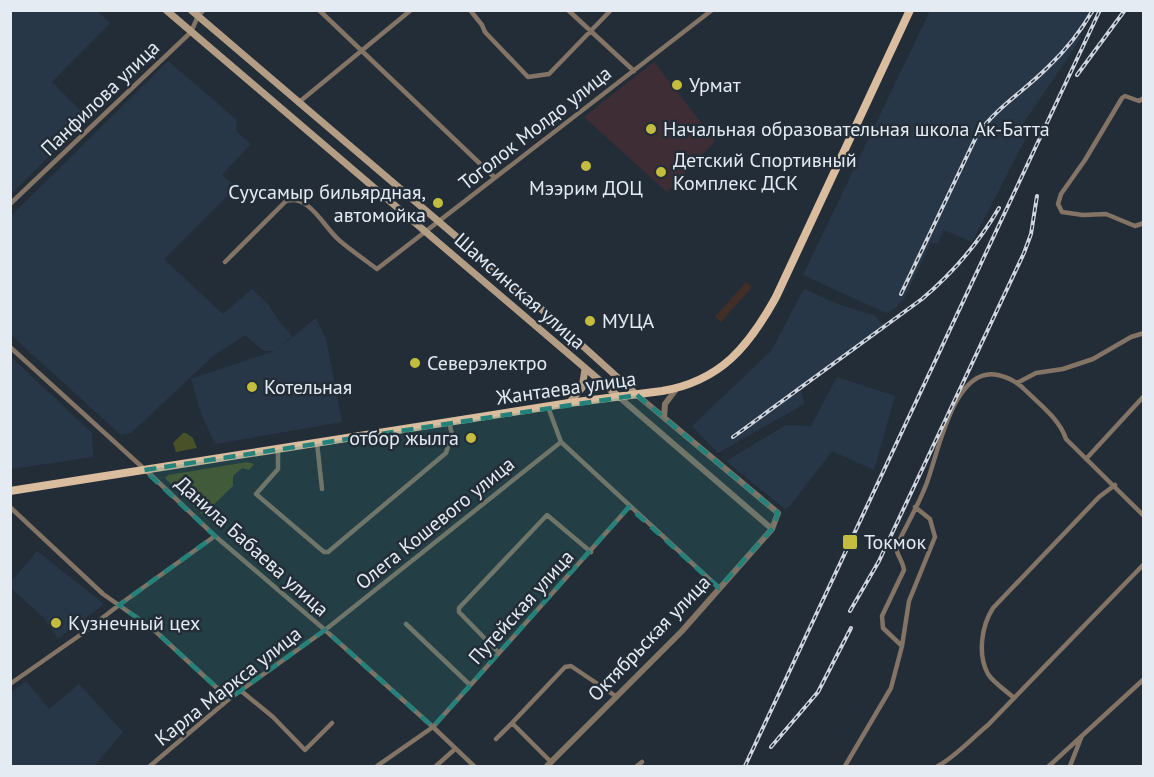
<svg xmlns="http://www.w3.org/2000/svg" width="1154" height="777" font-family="'PT Sans',sans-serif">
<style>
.commercial{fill:#412f27}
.built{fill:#283747}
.education{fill:#3f2d36}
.green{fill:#495128}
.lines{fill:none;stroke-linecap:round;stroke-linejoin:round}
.minor{stroke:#837465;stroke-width:4.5}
.tertiary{stroke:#837465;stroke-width:6}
.secondary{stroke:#b49d85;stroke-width:7}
.primary{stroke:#dabd9e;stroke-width:8}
.rail-casing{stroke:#d0d6df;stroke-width:4}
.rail{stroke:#232d38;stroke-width:1.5;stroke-dasharray:4.5;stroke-linecap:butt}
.marked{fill:#24827b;fill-opacity:0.2;stroke:#24827b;stroke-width:4.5;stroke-dasharray:12 8;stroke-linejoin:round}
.poi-dot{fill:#c4bc3e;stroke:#232d38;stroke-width:2}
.labels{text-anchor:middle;stroke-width:5;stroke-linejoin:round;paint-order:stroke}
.poi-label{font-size:20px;fill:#e5ebf3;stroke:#232d38;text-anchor:start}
.street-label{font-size:20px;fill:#e5ebf3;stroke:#232d38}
</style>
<rect width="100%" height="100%" fill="#232d38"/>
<path class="commercial" d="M746,282L752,287L721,322L715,317Z"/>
<path class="built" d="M11,10L97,11L110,23L52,82L88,118L11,194Z
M930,11H1090L1075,34L1081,38L1021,127L1027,136L972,242L944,230L937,244L931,242L904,299L893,310L886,313L803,275Z
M168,61L237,120L236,131L251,144L222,175L236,187L164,259L223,314L252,289L269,305L278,320L292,336L275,351L316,318L326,339L342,422L215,444L201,413L191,379L274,351H264L245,335L213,356L131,433L121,435L11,335V216Z
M804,289L840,305L874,315L887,328L801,389L804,404L718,453L692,426L771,351Z
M11,357L92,433L93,457L11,469Z
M837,377L895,396L874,470L832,451L790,506L785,509L726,461L786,425L811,426Z
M37,551L104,604L58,639L44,618L11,588V582Z
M26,681L49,709L79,684L123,732L95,765L96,766H11V693Z"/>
<path class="education" d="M654,62L715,141L667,192L584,117Z"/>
<path class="green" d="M183,433H186L193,438L197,448L176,452L173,443Z
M247,462L254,464L249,470L242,468L233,476V486L203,515L165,478L168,475Z"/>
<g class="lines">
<path class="minor" d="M319,10L495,178
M470,10L482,25L485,32L528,77L549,74L611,10
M568,10L634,71
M1144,98L1139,101L1125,96L1122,98L1085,160L1061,194L1058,204L1062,212L1083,215L1106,214L1135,226L1144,223
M298,103L411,10
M10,204L191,32L198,16L204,10
M225,262L286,201C310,194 324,228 340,241C352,251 365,260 377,269L712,10
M10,347L152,476L215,536L325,630L433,727L474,766
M1017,383L1036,373L1063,369L1093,359L1131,337L1144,333
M548,407L561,442L719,588
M317,443L322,489
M278,449V469L256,494L324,552H328L446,453L452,434L449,422
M1086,459L1144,396
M10,507L103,594L153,629L229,699
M406,624L470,685
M902,646L909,601L935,537L930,519L915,507
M499,653L459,612V608L547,515L591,552
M10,684L83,633L119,605L215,536
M240,690L273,717L305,750L332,723
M1013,697C1005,690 993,682 988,674C977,654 982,625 993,608L1099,497L1115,485
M496,739L512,723
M551,762L512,723L565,667L571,666L617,697
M150,766L229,699L325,630L561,442
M377,766L433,727L629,507
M436,766L455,749
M637,766L642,762
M845,766L891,688L902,646L883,628L882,616L904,570C903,561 897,556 896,547C906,526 918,506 926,485C938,455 953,365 998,375C1007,377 1015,381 1022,387C1037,402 1059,418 1066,439L1144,516
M938,766C956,756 971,739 988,725L1144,564
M1049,766L1144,679
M1070,766L1081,738"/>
<path class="tertiary" d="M619,397L772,529
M664,417L665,404L677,388
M547,766L682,631L772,529L778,513L637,395"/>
<path class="secondary" d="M166,10L619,397
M191,10L554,320L637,395
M569,403L582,388L585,369"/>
<path class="primary" d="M10,491L569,403L662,391C721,381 749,346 776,297L910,10"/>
<g class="rail-casing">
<path id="rail" d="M1077,75L1125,10
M901,294L977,135C996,108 1024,91 1047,68C1065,51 1081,31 1093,10
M733,437L922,299C954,272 978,244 999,208
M850,611L879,561L1024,253L1031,234L1037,196
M771,747L818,692L851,628
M745,766L1100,10"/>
</g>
<use href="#rail" class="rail"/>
</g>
<path class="marked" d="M637,395L778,513L772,529L719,588L629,507L433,727L325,630L229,699L153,629L119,605L215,536L144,470Z"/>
<g class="poi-dot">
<circle cx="677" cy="85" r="6"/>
<circle cx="651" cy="129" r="6"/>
<circle cx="586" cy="166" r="6"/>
<circle cx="661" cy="172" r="6"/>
<circle cx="438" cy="203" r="6"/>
<circle cx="590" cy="321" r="6"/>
<circle cx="415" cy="363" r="6"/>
<circle cx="252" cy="387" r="6"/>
<circle cx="471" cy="438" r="6"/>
<rect x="842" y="534" width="16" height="16" rx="3"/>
<circle cx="56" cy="623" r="6"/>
</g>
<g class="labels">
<g class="poi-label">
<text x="689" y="92">Урмат</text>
<text x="663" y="136">Начальная образовательная школа Ак-Батта</text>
<text x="673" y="167">Детский Спортивный<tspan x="673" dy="23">Комплекс ДСК</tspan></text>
<text x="586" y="195" text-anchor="middle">Мээрим ДОЦ</text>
<text x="426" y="199" text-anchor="end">Суусамыр бильярдная,<tspan x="426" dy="23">автомойка</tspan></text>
<text x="602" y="328">МУЦА</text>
<text x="427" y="370">Северэлектро</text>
<text x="264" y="394">Котельная</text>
<text x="459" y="445" text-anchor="end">отбор жылга</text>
<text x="864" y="549">Токмок</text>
<text x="68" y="630">Кузнечный цех</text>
</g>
<g class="street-label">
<text transform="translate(100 98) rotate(-44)" y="7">Панфилова улица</text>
<text transform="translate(535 128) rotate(-38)" y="7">Тоголок Молдо улица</text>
<text transform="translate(520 291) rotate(41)" y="7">Шамсинская улица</text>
<text transform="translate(566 388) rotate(-8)" y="7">Жантаева улица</text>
<text transform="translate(435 523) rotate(-39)" y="7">Олега Кошевого улица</text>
<text transform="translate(252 546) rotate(42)" y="7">Данила Бабаева улица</text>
<text transform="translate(521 607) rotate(-48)" y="7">Путейская улица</text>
<text transform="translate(649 638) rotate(-46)" y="7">Октябрьская улица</text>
<text transform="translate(228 686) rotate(-38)" y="7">Карла Маркса улица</text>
</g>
</g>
<rect width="1154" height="777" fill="none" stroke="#e5ebf3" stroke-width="24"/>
</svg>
